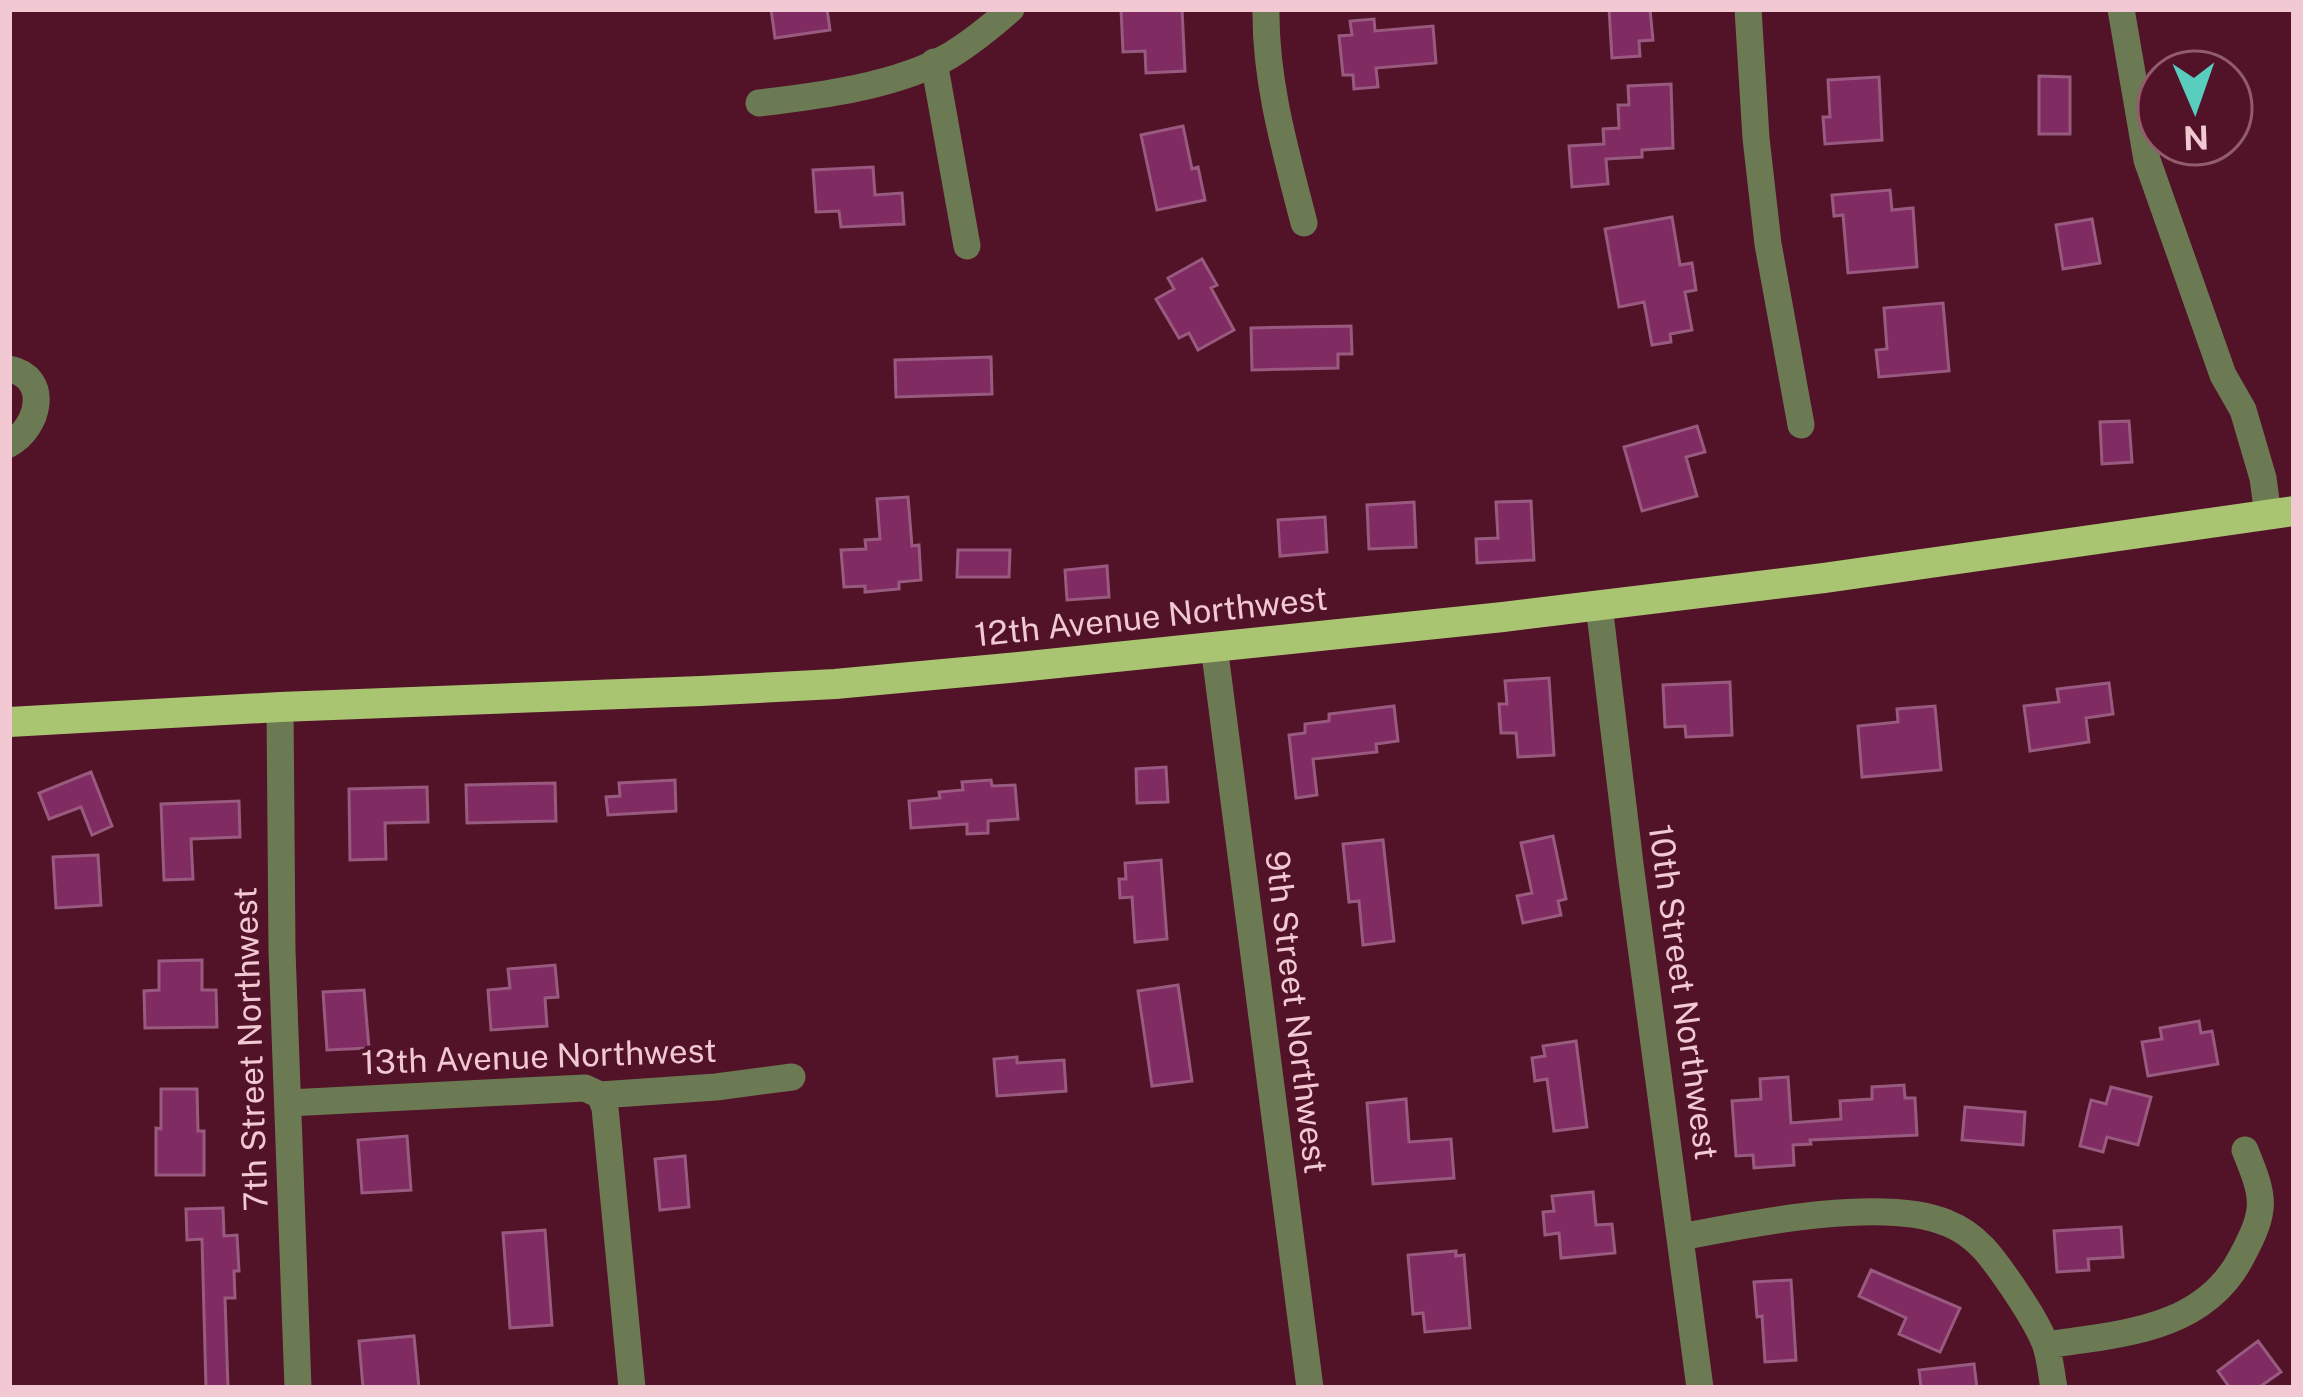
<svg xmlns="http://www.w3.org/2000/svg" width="2303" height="1397" font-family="'Public Sans',sans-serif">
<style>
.building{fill:#802c63;stroke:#985a7f;stroke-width:3}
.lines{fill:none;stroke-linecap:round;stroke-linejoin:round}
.minor{stroke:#6c7a53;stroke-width:27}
.major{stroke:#aac572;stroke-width:30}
.labels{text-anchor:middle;stroke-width:9;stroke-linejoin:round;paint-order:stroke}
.street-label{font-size:33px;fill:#f2c9d2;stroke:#521329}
</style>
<rect width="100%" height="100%" fill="#521329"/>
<path class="building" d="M771,9H827L830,30L775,38Z
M1121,9H1182L1185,71L1146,73L1145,51L1123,52Z
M1609,9H1650L1653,40L1639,41L1640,56L1612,58Z
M1374,19L1375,31L1433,26L1436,63L1376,68L1378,87L1354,89L1353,75H1343L1339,36L1352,35L1350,21Z
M2039,76L2070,77V134H2039Z
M1879,77L1882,140L1825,144L1823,117H1830L1828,80Z
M1671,84L1673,148L1642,150V157L1606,159L1608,184L1572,187L1569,146L1604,144L1603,129L1619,128L1618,105H1629L1628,86Z
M1183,126L1192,169L1198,167L1205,200L1157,210L1141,135Z
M873,167L875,195L902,193L904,224L841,227L839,211L816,212L813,170Z
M1890,190L1892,210L1913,208L1917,267L1848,273L1843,215L1834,216L1832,195Z
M1672,217L1680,265L1692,263L1696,290L1685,292L1692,330L1670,334L1671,342L1652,345L1644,302L1619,307L1605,229Z
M2092,219L2100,263L2063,269L2056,225Z
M1202,259L1217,285L1211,288L1234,330L1198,350L1189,333L1179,338L1156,299L1174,289L1168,278Z
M1943,303L1949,371L1879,377L1876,350L1887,349L1884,308Z
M1351,326L1352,354H1338V368L1252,370L1251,328Z
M991,357L992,394L896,397L895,360Z
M2129,421L2132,462L2102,464L2100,422Z
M1697,426L1705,452L1686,457L1697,496L1642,511L1624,447Z
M908,497L912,546L919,545L921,580L899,582V589L865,592V586L844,587L841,550L866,549L865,540L880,539L877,499Z
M1531,501L1534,560L1477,563L1476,539L1498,538L1496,502Z
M1414,502L1416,547L1369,549L1367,505Z
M1325,517L1327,552L1280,556L1278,520Z
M958,550H1010L1009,577H957Z
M1107,566L1109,597L1067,600L1065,570Z
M1549,678L1554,755L1518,757L1516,733H1501L1499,704H1507L1505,681Z
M1730,682L1732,735L1686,737L1685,726L1665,727L1663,685Z
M2109,683L2113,714L2086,718L2089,742L2030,751L2024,706L2059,702L2057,689Z
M1394,706L1398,741L1376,744L1377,752L1313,759L1317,795L1296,798L1289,735L1305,733V724L1329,721V714Z
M1935,706L1941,770L1862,777L1858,726L1898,722L1897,709Z
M1166,767L1168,802L1137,803L1136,769Z
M91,772L112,826L92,835L81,807L49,819L39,793Z
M675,780L676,811L608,815L606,797L620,796L619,783Z
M991,780L992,786L1015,785L1018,819L988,821V833L967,834V824L911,828L909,801L940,798L939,792L963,790L962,782Z
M555,783L556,821L467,823L466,785Z
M427,787L428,822L385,823L386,859L350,860L349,789Z
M239,801L240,837L191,839L193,879L164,880L161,804Z
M1553,836L1566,899L1558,901L1561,915L1523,923L1517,896L1532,893L1521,843Z
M1383,840L1394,941L1363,945L1359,901L1349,902L1343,844Z
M98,855L101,905L56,908L53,857Z
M1161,860L1167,939L1135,942L1132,897L1120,898L1119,879H1126L1125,863Z
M202,960V990H216L217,1027L145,1028L144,991L159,990V961Z
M555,965L558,997L545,998L547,1026L491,1030L488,990L510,988L508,969Z
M1178,985L1192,1081L1152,1086L1138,991Z
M364,990L369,1048L327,1050L323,992Z
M2199,1021L2201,1033L2212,1031L2218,1064L2148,1076L2142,1042L2162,1039L2160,1028Z
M1576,1041L1587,1127L1554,1131L1547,1079L1535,1081L1532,1058L1545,1056L1543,1046Z
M1017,1057V1063L1064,1060L1066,1091L997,1096L994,1059Z
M1788,1077L1791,1123L1841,1119L1840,1101L1872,1099V1087L1904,1085L1905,1098H1915L1917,1135L1810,1140L1811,1144L1793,1145L1794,1165L1754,1168L1753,1155L1736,1156L1732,1101L1761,1099L1760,1079Z
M2111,1087L2151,1097L2138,1145L2107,1137L2103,1152L2080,1146L2091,1100L2106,1104Z
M161,1089H197L198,1131H204V1175H156V1128L161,1129Z
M1406,1099L1409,1142L1451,1139L1454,1178L1373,1184L1367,1103Z
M1965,1107L2025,1112L2023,1145L1962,1140Z
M407,1136L411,1190L362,1193L358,1140Z
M685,1156L689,1207L660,1210L655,1159Z
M1593,1192L1596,1225L1612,1224L1615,1253L1561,1258L1559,1233L1545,1235L1543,1212L1554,1211L1552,1196Z
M223,1208L224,1236L237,1235L239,1271H234L235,1298H225L228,1388H206L202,1239L187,1240L186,1209Z
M2121,1227L2123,1257L2088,1259L2089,1270L2057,1272L2054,1231Z
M545,1230L552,1325L510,1328L503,1233Z
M1456,1251V1256L1464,1255L1470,1328L1425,1332L1423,1313L1413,1314L1408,1255Z
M1871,1270L1960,1308L1940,1352L1899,1334L1906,1318L1859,1296Z
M1791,1280L1796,1360L1765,1362L1762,1316L1757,1317L1754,1282Z
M414,1336L419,1388H363L359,1341Z
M2258,1341L2281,1372L2258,1388H2230L2218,1371Z
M1974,1364L1977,1388H1921L1919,1370Z"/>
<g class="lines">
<path class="minor" d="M1266,9C1265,82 1286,153 1304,223
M1748,9L1756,138L1768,244L1801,425
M2121,9L2147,160L2223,375L2243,410L2263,478L2268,515
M934,62L967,246
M759,103C819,96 898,86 951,55C972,42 993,25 1011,9
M9,369C51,377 39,428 9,444
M1599,605L1630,864L1700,1388
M1214,646L1310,1388
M280,707L282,951L298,1388
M600,1095L605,1108L632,1388
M288,1103L585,1088L600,1095L716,1087L792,1077
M1681,1237C1748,1224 1884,1196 1947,1223C1978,1235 1994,1260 2012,1286C2024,1304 2037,1323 2045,1343C2050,1356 2051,1373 2054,1388
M2046,1345C2119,1334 2204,1331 2242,1256C2267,1209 2265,1199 2245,1150"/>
<path class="major" d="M9,722L280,707L701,691L835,684L1019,667L1503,617L1824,578L2294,511"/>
</g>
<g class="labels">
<g class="street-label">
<text transform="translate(1151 616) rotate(-6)" y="12">12th Avenue Northwest</text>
<text transform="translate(1684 992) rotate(82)" y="12">10th Street Northwest</text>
<text transform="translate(1297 1012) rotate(83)" y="12">9th Street Northwest</text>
<text transform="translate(250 1049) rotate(-92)" y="12">7th Street Northwest</text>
<text transform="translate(539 1056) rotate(-2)" y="12">13th Avenue Northwest</text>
</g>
</g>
<rect width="2303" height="1397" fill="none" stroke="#f2c9d2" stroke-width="24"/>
<g transform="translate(2195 108) rotate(178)"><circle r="57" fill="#521329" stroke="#925c6d" stroke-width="3"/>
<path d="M0-9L21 45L0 30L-21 45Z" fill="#59cebf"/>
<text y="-18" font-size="33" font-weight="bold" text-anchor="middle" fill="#f2c9d2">N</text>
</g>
</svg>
